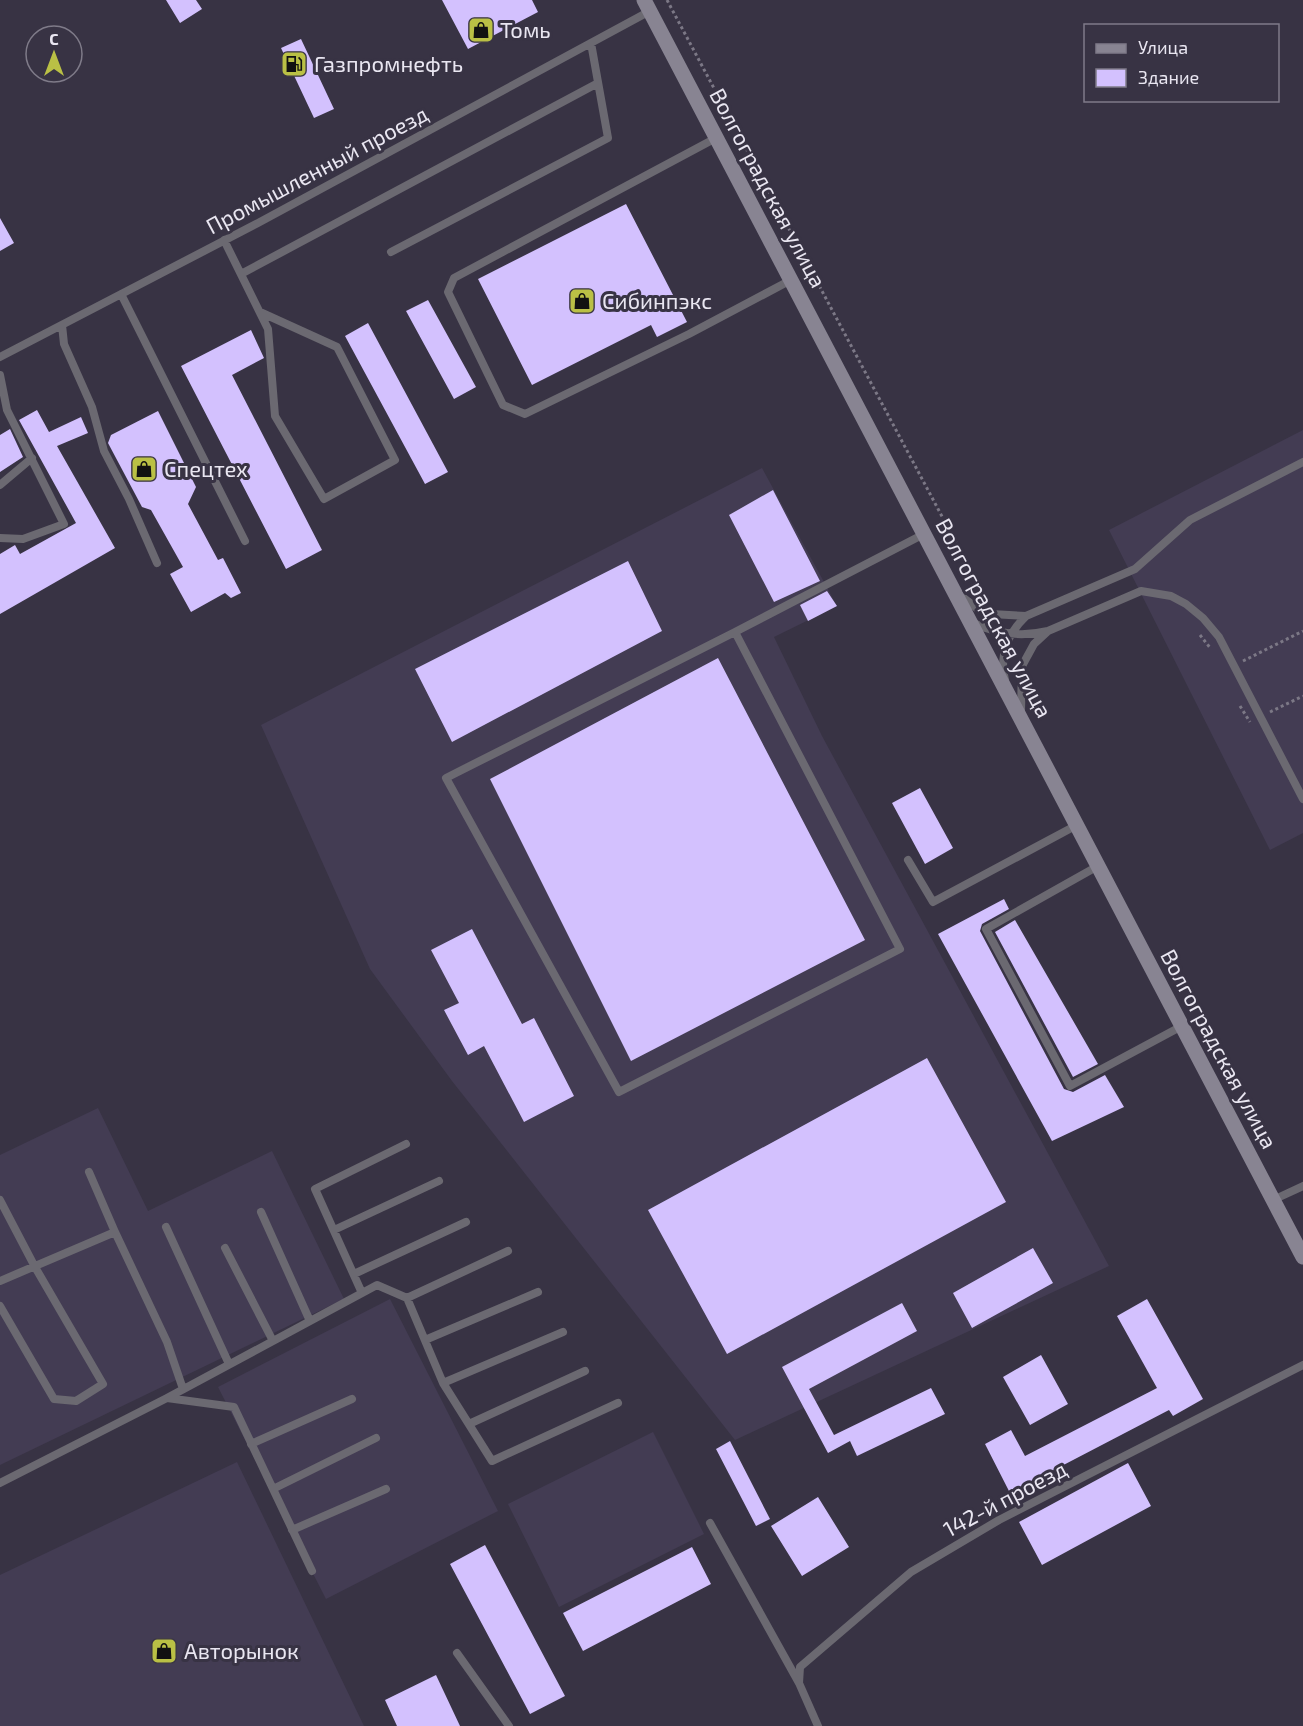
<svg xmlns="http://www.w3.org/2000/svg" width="1303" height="1726" font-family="'Exo 2',sans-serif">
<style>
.built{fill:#433c53}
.building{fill:#d3c1fe}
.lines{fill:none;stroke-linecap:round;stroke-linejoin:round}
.path{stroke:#7c7886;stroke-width:3;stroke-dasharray:3 3;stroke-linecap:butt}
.lane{stroke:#6b6971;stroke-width:8}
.secondary{stroke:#888492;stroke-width:15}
.labels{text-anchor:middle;stroke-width:6;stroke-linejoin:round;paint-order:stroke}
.poi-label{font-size:22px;fill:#e9e6f1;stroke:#383344;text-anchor:start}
.street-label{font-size:22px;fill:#e9e6f1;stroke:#383344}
</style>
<rect width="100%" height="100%" fill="#383344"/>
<path class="built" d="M1303,430V833L1270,850L1109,530Z
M762,468L837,606L774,637L822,736L1109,1266L735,1440L452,1081L370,969L261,725Z
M98,1108L148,1211L272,1151L344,1299L0,1465V1155Z
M390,1299L498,1511L326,1599L218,1387Z
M653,1432L704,1534L559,1607L508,1504Z
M237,1462L364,1726H0V1575Z"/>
<path class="building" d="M166,0H196L202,9L180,23Z
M442,0H532L538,12L468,49Z
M301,39L334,109L314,118L281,48Z
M626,204L687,322L657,337L651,325L532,385L478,279Z
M0,218L14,243L0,251Z
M428,300L476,387L454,399L406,311Z
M368,323L448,472L425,484L345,336Z
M251,330L264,358L232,375L322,550L286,569L181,366Z
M37,410L49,432L81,417L88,433L57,446L115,548L0,614V554L15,545L20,554L76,523L19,420Z
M158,411L196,487L188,504L218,560L223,558L241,593L231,598L225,593L191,612L170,574L183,567L151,510L142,507L108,443L111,435Z
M10,429L23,457L0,472V435Z
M773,490L820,581L774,602L729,515Z
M628,561L662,631L452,742L415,669Z
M827,591L837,606L808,621L800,605Z
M718,658L865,940L631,1061L490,779Z
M920,788L953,848L925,864L892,803Z
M1004,899L1009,909L982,924L980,931L1064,1089L1073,1092L1105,1075L1124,1107L1052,1141L938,934Z
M1015,920L1098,1064L1073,1077L995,932Z
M472,929L522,1024L534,1018L574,1096L524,1122L484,1046L468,1055L444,1010L459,1003L431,950Z
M927,1058L1006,1202L727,1354L648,1210Z
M1033,1248L1053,1283L972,1328L953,1293Z
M1147,1299L1203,1399L1173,1416L1169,1410L1010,1493L985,1444L1011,1430L1025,1456L1157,1388L1117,1316Z
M902,1303L917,1331L809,1389L834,1435L931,1388L945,1414L857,1456L850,1441L828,1453L782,1367Z
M1041,1355L1068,1404L1030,1425L1003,1377Z
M730,1441L770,1519L756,1526L716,1449Z
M1128,1463L1151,1506L1042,1565L1019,1522Z
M818,1497L849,1547L802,1576L771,1526Z
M485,1545L565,1696L530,1714L450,1564Z
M692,1547L711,1584L583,1651L563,1613Z
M436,1675L460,1726H397L385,1700Z"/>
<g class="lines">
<path class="path" d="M667,0L986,599
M1200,635L1211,649
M1243,661L1303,631
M1240,706L1250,722
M1270,712L1303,696"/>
<path class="lane" d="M716,138L454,278L448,292L503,405L525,414L689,334L791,280
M224,240L268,329L275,416L324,499L395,460L337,347L260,312
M391,252L608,138L591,43
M241,274L598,83
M121,294L245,541
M62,325L64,344L92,407L104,451L129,499L157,563
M0,357L258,223L650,11
M0,375L7,410L64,524L23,539L0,538
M0,485L32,458
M961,596L978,609L991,614L1026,616L1135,569L1190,520L1303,462
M973,623C997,634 1023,637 1048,631
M735,632L446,778L619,1092L900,949L735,632L924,534
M1005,680C999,655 1008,633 1026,616
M1021,711L1022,666L1034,644L1048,631L1141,591L1171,596L1186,604L1203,618L1219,637L1303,799
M908,860L933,902L1077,825
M1098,866L986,929L1070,1086L1182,1026
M89,1172L115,1232
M0,1200L35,1267L103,1384L76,1401L54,1399L0,1306
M1273,1200L1303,1186
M261,1212L310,1321
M166,1227L229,1364
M334,1230L439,1181
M225,1248L273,1341
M354,1274L466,1222
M0,1281L115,1232L167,1342L183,1389
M362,1293L315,1189L406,1144
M407,1298L508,1251
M425,1340L538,1292
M443,1383L563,1332
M167,1398L377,1285L407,1298L443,1383L492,1461L618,1403
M469,1424L585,1371
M251,1444L352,1399
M0,1483L167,1398L234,1407L312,1571
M273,1489L376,1438
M710,1523L799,1683
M292,1530L386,1489
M457,1653L509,1726
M818,1726L799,1683L800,1667L911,1572L999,1520L1303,1365"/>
<path class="secondary" d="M644,0L1303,1257"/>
</g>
<defs>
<g id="shop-square" transform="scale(1.35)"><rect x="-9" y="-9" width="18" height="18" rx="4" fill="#bac045" stroke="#383344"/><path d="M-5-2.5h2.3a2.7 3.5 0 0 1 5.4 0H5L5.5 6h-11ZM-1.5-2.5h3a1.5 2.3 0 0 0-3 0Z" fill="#111"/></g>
<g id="fuel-square" transform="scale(1.35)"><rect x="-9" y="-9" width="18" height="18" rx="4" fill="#bac045" stroke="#383344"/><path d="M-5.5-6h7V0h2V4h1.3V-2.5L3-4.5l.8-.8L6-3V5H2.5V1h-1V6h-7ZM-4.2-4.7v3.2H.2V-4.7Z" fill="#111"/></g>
</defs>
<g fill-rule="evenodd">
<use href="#shop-square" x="481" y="30"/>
<use href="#fuel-square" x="294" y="64"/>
<use href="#shop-square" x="582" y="301"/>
<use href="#shop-square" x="144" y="469"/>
<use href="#shop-square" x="164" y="1651"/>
</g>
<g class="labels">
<g class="poi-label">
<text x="500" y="38">Томь</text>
<text x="314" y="72">Газпромнефть</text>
<text x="602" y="309">Сибинпэкс</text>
<text x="164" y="477">Спецтех</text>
<text x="184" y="1659">Авторынок</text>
</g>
<g class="street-label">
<text transform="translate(317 170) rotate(-28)" y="8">Промышленный проезд</text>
<text transform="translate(768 188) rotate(62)" y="8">Волгоградская улица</text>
<text transform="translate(994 618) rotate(62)" y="8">Волгоградская улица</text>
<text transform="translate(1219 1049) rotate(62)" y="8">Волгоградская улица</text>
<text transform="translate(1005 1499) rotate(-28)" y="8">142-й проезд</text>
</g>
</g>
<rect x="1084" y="24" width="195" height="78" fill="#383344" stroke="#7f7b89" stroke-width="1.5"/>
<rect x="1096" y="44" width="30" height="9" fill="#888492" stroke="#7f7b89" stroke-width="1.5"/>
<text x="1138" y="54" font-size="18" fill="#e9e6f1">Улица</text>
<rect x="1096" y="69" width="30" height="18" fill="#d3c1fe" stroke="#7f7b89" stroke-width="1.5"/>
<text x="1138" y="84" font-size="18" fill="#e9e6f1">Здание</text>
<g transform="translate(54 54)"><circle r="28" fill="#383344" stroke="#7f7b89" stroke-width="1.5"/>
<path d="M0-4.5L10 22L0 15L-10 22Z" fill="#bac045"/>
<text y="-9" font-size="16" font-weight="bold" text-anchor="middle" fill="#e9e6f1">С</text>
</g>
</svg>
